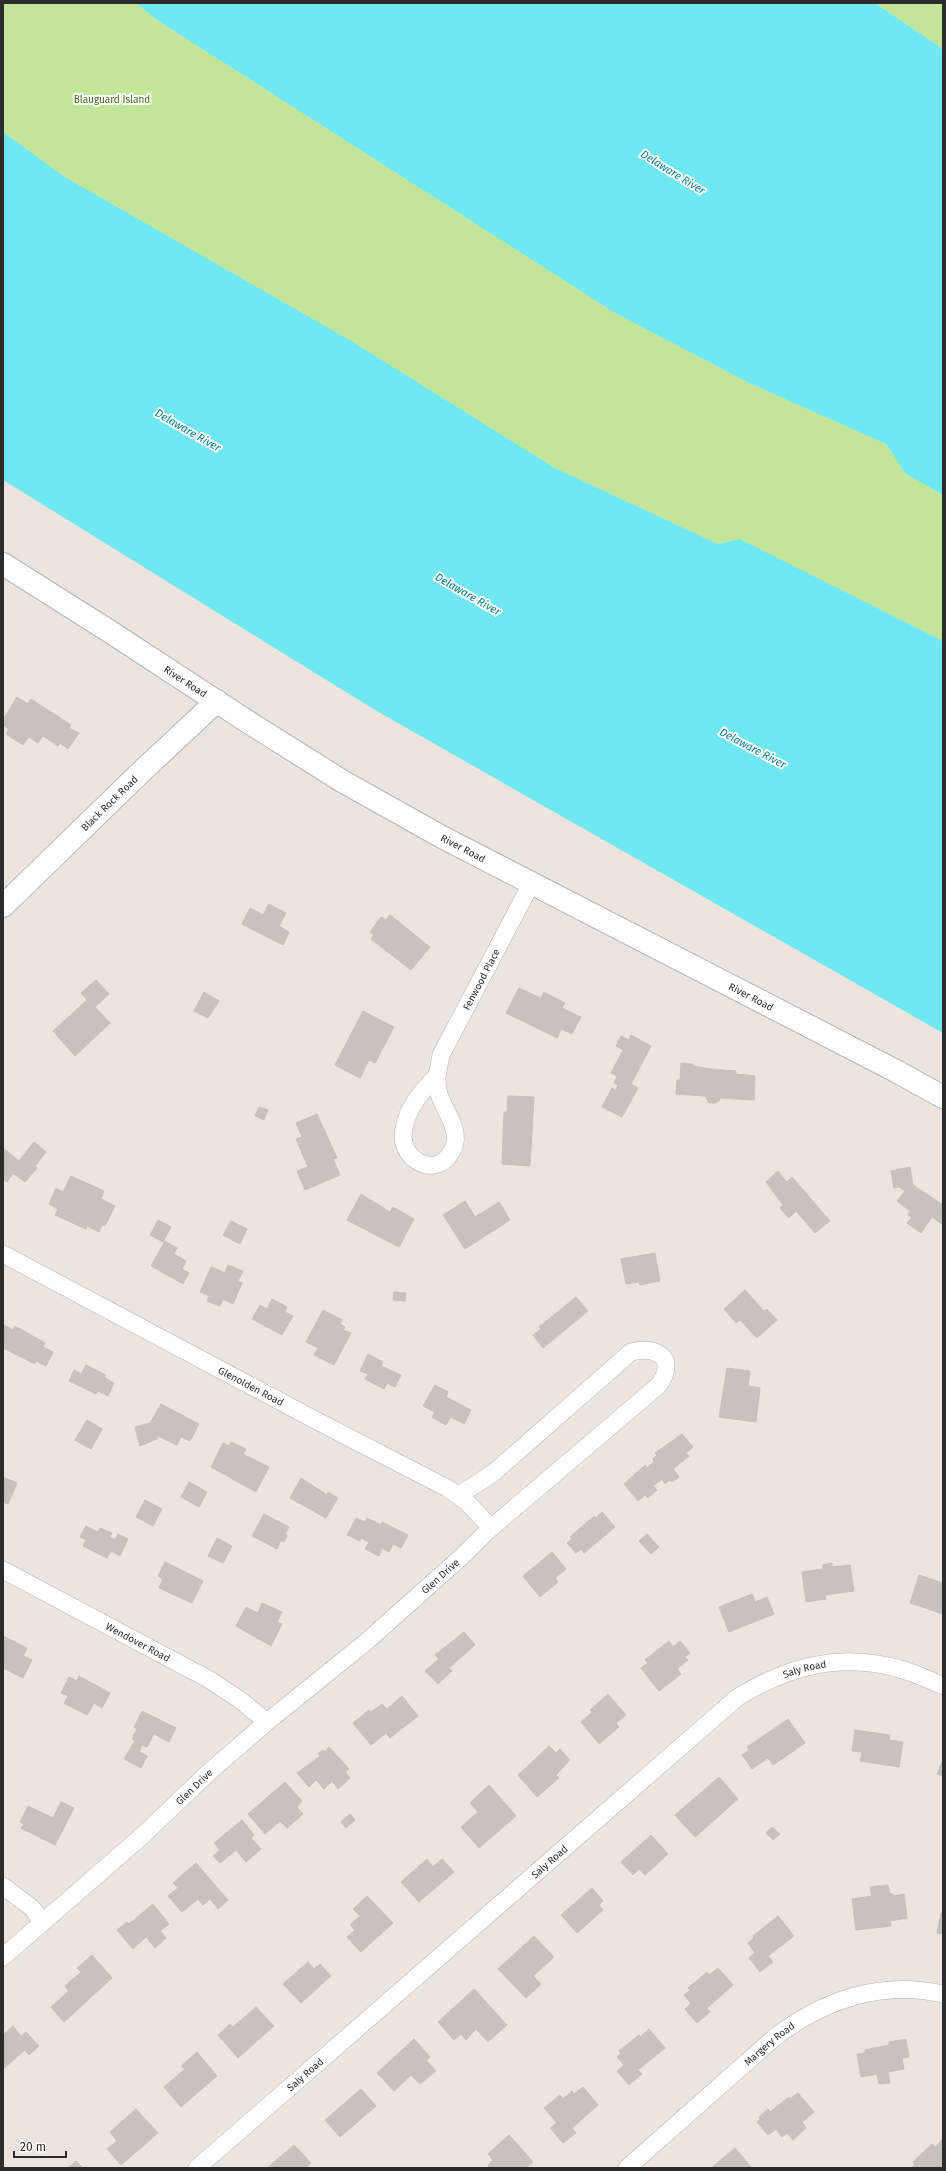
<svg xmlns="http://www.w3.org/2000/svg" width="946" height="2171" font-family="'Fira Sans',sans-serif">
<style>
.green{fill:#c2e599}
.water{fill:#6fe8f1}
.building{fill:#c9c1bd;stroke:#c9bfb7}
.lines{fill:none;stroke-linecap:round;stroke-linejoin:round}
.minor-casing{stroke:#aeb4bc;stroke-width:18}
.tertiary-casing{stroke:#aeb4bc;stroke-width:24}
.secondary-casing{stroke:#aeb4bc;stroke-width:24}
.minor{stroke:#fff;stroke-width:17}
.tertiary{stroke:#fff;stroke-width:22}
.secondary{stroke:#fff;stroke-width:22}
.labels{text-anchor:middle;stroke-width:4;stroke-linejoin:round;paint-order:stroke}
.park-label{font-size:10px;fill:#3a6b19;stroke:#fff}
.street-label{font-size:10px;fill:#2c2c2c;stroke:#fff}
.water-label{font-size:11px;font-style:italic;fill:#0c7e93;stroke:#fff}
</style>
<rect width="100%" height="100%" fill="#eee4de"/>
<path class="green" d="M3,3H136L157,20L615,313L747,382L886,444L906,474L943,495V641L740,539L718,544L555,468L353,342L65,177L3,132Z
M875,3H943V49Z"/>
<path class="water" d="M136,3H875L943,49V495L906,474L886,444L747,382L615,313L157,20Z
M3,132L65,177L353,342L555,468L718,544L740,539L943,641V1033L375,710L3,480Z"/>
<path class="building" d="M17,697L28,704L31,699L71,725L69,728L79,733L68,749L60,743L58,746L43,736L38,743L29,737L23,745L6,734L9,729L3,725V720Z
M269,904L286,913L279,926L289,932L283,945L242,924L250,908L263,915Z
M390,915L430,947L411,970L371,939L374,935L370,932L381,917L386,920Z
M96,980L109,994L95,1007L110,1023L75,1056L53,1031L87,1000L81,993Z
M519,988L541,998L544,992L565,1003L562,1008L581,1017L572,1034L561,1029L557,1038L506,1013Z
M204,992L219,1001L208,1018L194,1011Z
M363,1011L394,1027L375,1063L369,1060L360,1078L335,1065Z
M631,1035L651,1046L631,1084L638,1088L622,1117L602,1107L612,1088L616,1090L618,1085L614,1083L617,1076L611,1073L623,1050L616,1046L621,1036L629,1040Z
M681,1063L693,1064V1066L711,1069L736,1071V1074L755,1076L754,1100L720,1098L719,1101L715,1103H709L705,1096L676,1094L677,1080H680Z
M508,1096L534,1097L530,1166L502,1164L504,1112H507Z
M259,1107L268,1110L264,1120L255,1116Z
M317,1114L337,1158L333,1159L340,1175L305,1190L297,1171L308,1167L296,1139L302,1137L296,1123Z
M34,1142L46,1152L35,1166L37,1168L25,1182L13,1173L7,1182L3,1179V1148L19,1161Z
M910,1167L913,1185L943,1205V1225L932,1217L921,1233L907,1223L912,1217L908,1215L910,1211L897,1201L905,1191L899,1187L894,1188L891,1171Z
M778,1171L787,1182L792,1177L830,1221L815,1233L796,1211L789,1218L780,1208L783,1205L766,1182Z
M71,1176L104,1191L101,1199L115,1206L105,1226L102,1225L99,1232L87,1226L86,1229L55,1215L58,1209L49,1204L56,1188L63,1192Z
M361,1194L390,1212L393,1207L414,1219L399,1247L347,1220Z
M465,1201L475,1217L499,1202L510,1220L465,1249L443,1215Z
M158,1220L171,1227L163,1242L150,1235Z
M231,1221L247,1229L240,1244L223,1235Z
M165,1241L177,1248L174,1254L186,1261L182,1269L189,1273L183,1284L151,1266Z
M655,1253L660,1281L640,1285L639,1282L626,1284L621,1259Z
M228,1265L243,1271L238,1281L242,1283L233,1304L223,1299L220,1306L207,1301L209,1296L200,1292L211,1267L225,1273Z
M745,1290L764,1311L767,1309L777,1320L757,1338L740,1320L736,1323L724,1309Z
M394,1292L406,1293L405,1301L393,1300Z
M576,1297L588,1311L543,1348L533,1335L541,1329L539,1327Z
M272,1299L287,1307L285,1312L293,1316L282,1335L252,1319L260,1305L267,1309Z
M323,1310L342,1320L340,1324L345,1327L343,1330L351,1333L334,1365L314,1355L318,1348L306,1342Z
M4,1325L13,1330L15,1326L45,1343L43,1347L53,1352L46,1366L36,1361L35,1364L3,1348Z
M368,1354L383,1362L381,1366L401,1375L395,1387L387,1383L384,1389L365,1379L368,1374L360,1371Z
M86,1365L106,1375L104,1377L114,1383L108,1396L98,1391L96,1394L69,1381L74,1370L81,1374Z
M727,1368L750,1371L748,1386L760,1388L756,1422L719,1417Z
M435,1385L448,1392L446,1397L471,1410L464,1424L451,1417L446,1425L432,1417L435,1412L423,1406Z
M161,1404L199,1424L190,1441L181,1437L177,1445L158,1436L157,1439L140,1446L135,1427L150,1423Z
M87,1420L102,1429L91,1449L75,1440Z
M682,1434L693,1447L686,1453L689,1456L673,1469L679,1477L672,1482L670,1480L665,1484L662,1479L653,1486L657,1490L648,1498L645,1495L638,1501L624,1484L645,1465L647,1468L654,1462L653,1459L657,1455L655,1453Z
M231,1442L246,1449L243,1454L269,1467L256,1492L211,1467L223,1443L229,1446Z
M3,1477L17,1483L8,1504L3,1502Z
M301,1478L327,1495L328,1492L338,1498L326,1518L290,1498Z
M189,1482L207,1492L199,1507L181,1497Z
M145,1500L162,1509L153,1526L136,1517Z
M602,1512L615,1527L584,1553L581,1549L576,1553L567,1543L572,1539L570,1537L594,1516L596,1518Z
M264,1514L289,1527L285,1534L287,1536L284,1542L281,1540L277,1549L252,1536Z
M356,1518L365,1522L367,1518L381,1525L382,1522L408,1535L401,1548L393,1544L389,1552L382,1548L379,1556L365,1549L369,1542L361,1538L360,1541L347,1535Z
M86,1526L98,1532L100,1528L112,1533L110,1537L115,1540L118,1534L128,1539L120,1556L111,1551L107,1558L83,1546L86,1540L80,1537Z
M647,1534L659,1547L651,1554L639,1541Z
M217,1538L232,1546L223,1563L208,1556Z
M552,1552L566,1569L555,1578L558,1582L540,1597L523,1576Z
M165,1562L203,1581L192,1603L159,1588L163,1579L158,1576Z
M832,1563V1567L850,1565L854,1591L825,1595L826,1599L806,1602L802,1572L823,1569V1565Z
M919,1575L943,1583V1614L910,1603Z
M752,1594L755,1602L767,1597L774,1614L729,1632L719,1607Z
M262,1603L282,1612L277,1622L282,1624L271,1646L236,1626L246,1607L258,1613Z
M464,1632L475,1645L449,1668L452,1671L438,1684L425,1671L439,1659L435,1655Z
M3,1636L27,1648L23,1656L32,1660L23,1678L3,1668Z
M669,1641L673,1647L680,1641L690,1653L685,1657L688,1660L677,1669L681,1674L659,1691L641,1668L648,1663L645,1660Z
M79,1676L110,1693L102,1708L94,1703L87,1715L64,1703L68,1696L61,1693L69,1677L77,1681Z
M608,1694L626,1715L616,1723L619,1727L599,1744L581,1722L592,1712L590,1710Z
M402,1696L418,1716L390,1738L386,1733L371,1745L353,1723L369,1710L371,1712L382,1704L387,1709Z
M142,1711L176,1728L169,1742L154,1734L147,1747L142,1745L139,1752L147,1756L141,1768L124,1759L135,1741L132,1739L137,1729L134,1727Z
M788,1719L805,1743L773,1765L768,1758L752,1769L742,1755L749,1750L747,1747Z
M855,1730L890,1735L889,1740L903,1742L899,1767L860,1761L862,1752L852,1751Z
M549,1746L556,1753L560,1749L570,1760L556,1775L559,1778L537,1797L518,1775Z
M329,1747L349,1769L345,1772L350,1778L338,1789L332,1781L324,1789L316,1780L309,1787L297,1773L320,1756L318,1754L323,1750L325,1752Z
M943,1760V1776L937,1774Z
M719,1777L738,1799L695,1837L675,1815Z
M285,1782L302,1801L297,1807L303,1814L287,1828L280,1821L265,1834L248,1814Z
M489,1785L516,1816L479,1848L461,1827L478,1812L470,1803Z
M61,1802L74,1808L55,1845L21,1828L24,1824L20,1822L28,1806L53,1818Z
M350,1814L355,1820L346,1828L341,1822Z
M242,1820L254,1835L251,1838L261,1849L246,1862L236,1850L220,1863L213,1856L220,1850L214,1843Z
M772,1827L780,1834L773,1840L766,1833Z
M651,1835L668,1854L645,1875L639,1869L633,1875L621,1862Z
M427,1859L433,1867L442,1859L454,1872L419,1902L401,1882Z
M196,1863L228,1900L218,1909L210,1899L203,1905L198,1899L182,1912L168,1896L178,1888L173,1883Z
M888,1885L890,1894H893L894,1896L904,1894L907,1918L890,1921L891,1926L856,1930L852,1899L872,1896L870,1887Z
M592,1888L603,1901L599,1905L603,1910L577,1933L561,1915Z
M367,1896L393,1923L361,1952L347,1937L355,1930L350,1925L360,1916L353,1909Z
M153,1904L169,1924L160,1931L166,1938L155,1948L146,1937L133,1949L117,1930L127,1922L129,1924Z
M941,1913H943V1934L937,1933Z
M778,1916L794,1936L768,1956L773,1962L760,1972L749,1958L755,1953L748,1943L754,1938L753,1936Z
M534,1936L554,1957L533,1976L541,1984L526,1998L498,1969Z
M92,1955L112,1978L64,2022L51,2007L69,1991L65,1986L81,1972L77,1968Z
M308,1962L314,1969L320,1964L331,1976L301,2003L283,1984Z
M718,1968L733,1985L707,2008L710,2012L697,2023L685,2009L691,2003L684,1995L690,1990L688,1988L707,1972L709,1975Z
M474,1989L507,2025L488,2042L476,2029L466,2040L461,2034L454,2040L438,2022Z
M256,2007L274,2026L238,2058L218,2035L230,2024L233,2027Z
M13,2026L21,2036L26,2032L39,2046L29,2055L25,2050L3,2069V2035Z
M649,2029L665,2048L638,2070L642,2074L629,2085L617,2071L624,2065L617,2057L621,2053L619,2051L639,2035L640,2037Z
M414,2039L430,2057L426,2060L436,2071L420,2084L411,2075L394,2091L377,2073Z
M906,2039L909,2057L902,2058L904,2069L888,2072L890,2083L879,2084L877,2074L861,2077L857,2054L865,2053V2050L889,2045V2042Z
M197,2052L217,2076L181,2107L164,2087L185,2069L181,2066Z
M583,2087L598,2105L572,2128L576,2133L563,2143L550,2128L557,2123L544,2108L560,2095L563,2099L572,2091L574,2094Z
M361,2089L376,2106L340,2137L325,2120Z
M798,2093L814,2112L802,2122L806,2128L793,2140L787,2133L782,2137L776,2129L768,2135L757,2122L760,2119L759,2117L768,2109L770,2112L789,2097L790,2099Z
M136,2109L158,2133L121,2165L107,2149L117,2141L110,2132Z
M509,2135L533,2162L526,2168H489L488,2165L493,2160L488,2154Z
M942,2140L943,2168H911L915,2164L913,2162L932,2144L935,2147Z
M294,2145L311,2163L305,2168H267Z
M735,2148L751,2167L711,2168Z
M76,2161L83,2168H68Z"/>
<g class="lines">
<g class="minor-casing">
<g id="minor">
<path d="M437,1076C437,1082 437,1089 439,1094C444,1110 458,1126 455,1143C454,1149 451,1153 448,1157C431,1176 403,1159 403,1136C404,1112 420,1092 437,1076Z"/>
<path id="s1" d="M437,1076L441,1055L531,884"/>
<path id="s2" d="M3,1254L319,1422L447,1488L467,1502L491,1528"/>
<path id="s3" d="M3,1570L210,1680L240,1700L267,1722"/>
<path d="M3,1886L32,1908L43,1923"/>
<path id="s4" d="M3,1957L142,1836L208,1773L267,1722L366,1642L458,1560L491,1528L659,1385C677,1359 658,1345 631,1352L492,1474L459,1495"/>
<path id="s5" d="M197,2168L738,1697C789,1666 841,1652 900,1669C915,1673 929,1680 943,1686"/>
<path id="s6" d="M627,2168L774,2038C823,2000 881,1980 943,1994"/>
</g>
</g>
<g class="tertiary-casing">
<g id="tertiary">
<path id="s7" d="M3,906L141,772L217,701"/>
</g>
</g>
<g class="secondary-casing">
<g id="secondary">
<path id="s8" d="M3,564L109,631L245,720L342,781L442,837L894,1070L943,1097"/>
</g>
</g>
<use href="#minor" class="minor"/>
<use href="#tertiary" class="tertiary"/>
<use href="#secondary" class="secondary"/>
</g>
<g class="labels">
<g class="park-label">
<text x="112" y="103">Blauguard Island</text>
</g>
<g class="street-label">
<text dy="4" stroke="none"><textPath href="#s8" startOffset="217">River Road</textPath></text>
<text dy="4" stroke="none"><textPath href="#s7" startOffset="148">Black Rock Road</textPath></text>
<text dy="4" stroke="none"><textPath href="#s8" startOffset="541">River Road</textPath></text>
<text dy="4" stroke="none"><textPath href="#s1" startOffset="107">Fenwood Place</textPath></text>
<text dy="4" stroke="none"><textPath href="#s8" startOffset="865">River Road</textPath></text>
<text dy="4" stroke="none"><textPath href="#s2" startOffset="281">Glenolden Road</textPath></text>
<text dy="4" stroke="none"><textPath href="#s4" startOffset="580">Glen Drive</textPath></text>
<text dy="4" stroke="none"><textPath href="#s3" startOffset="153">Wendover Road</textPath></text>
<text dy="4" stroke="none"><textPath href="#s5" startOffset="790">Saly Road</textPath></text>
<text dy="4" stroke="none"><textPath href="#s4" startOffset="256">Glen Drive</textPath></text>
<text dy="4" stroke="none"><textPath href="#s5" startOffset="467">Saly Road</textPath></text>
<text dy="4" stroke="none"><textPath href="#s6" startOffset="189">Margery Road</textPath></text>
<text dy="4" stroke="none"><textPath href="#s5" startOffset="143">Saly Road</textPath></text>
</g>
<g class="water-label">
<text transform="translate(673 172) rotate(32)" y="4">Delaware River</text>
<text transform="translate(188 430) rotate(30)" y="4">Delaware River</text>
<text transform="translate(468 594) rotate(30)" y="4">Delaware River</text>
<text transform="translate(753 748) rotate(28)" y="4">Delaware River</text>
</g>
</g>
<rect width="946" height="2171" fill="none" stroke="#2c2c2c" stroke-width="8"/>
<path d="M14 2151v6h52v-6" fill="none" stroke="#2c2c2c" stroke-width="2"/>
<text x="20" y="2151" font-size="12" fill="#2c2c2c" stroke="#ffffff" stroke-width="3" paint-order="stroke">20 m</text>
</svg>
